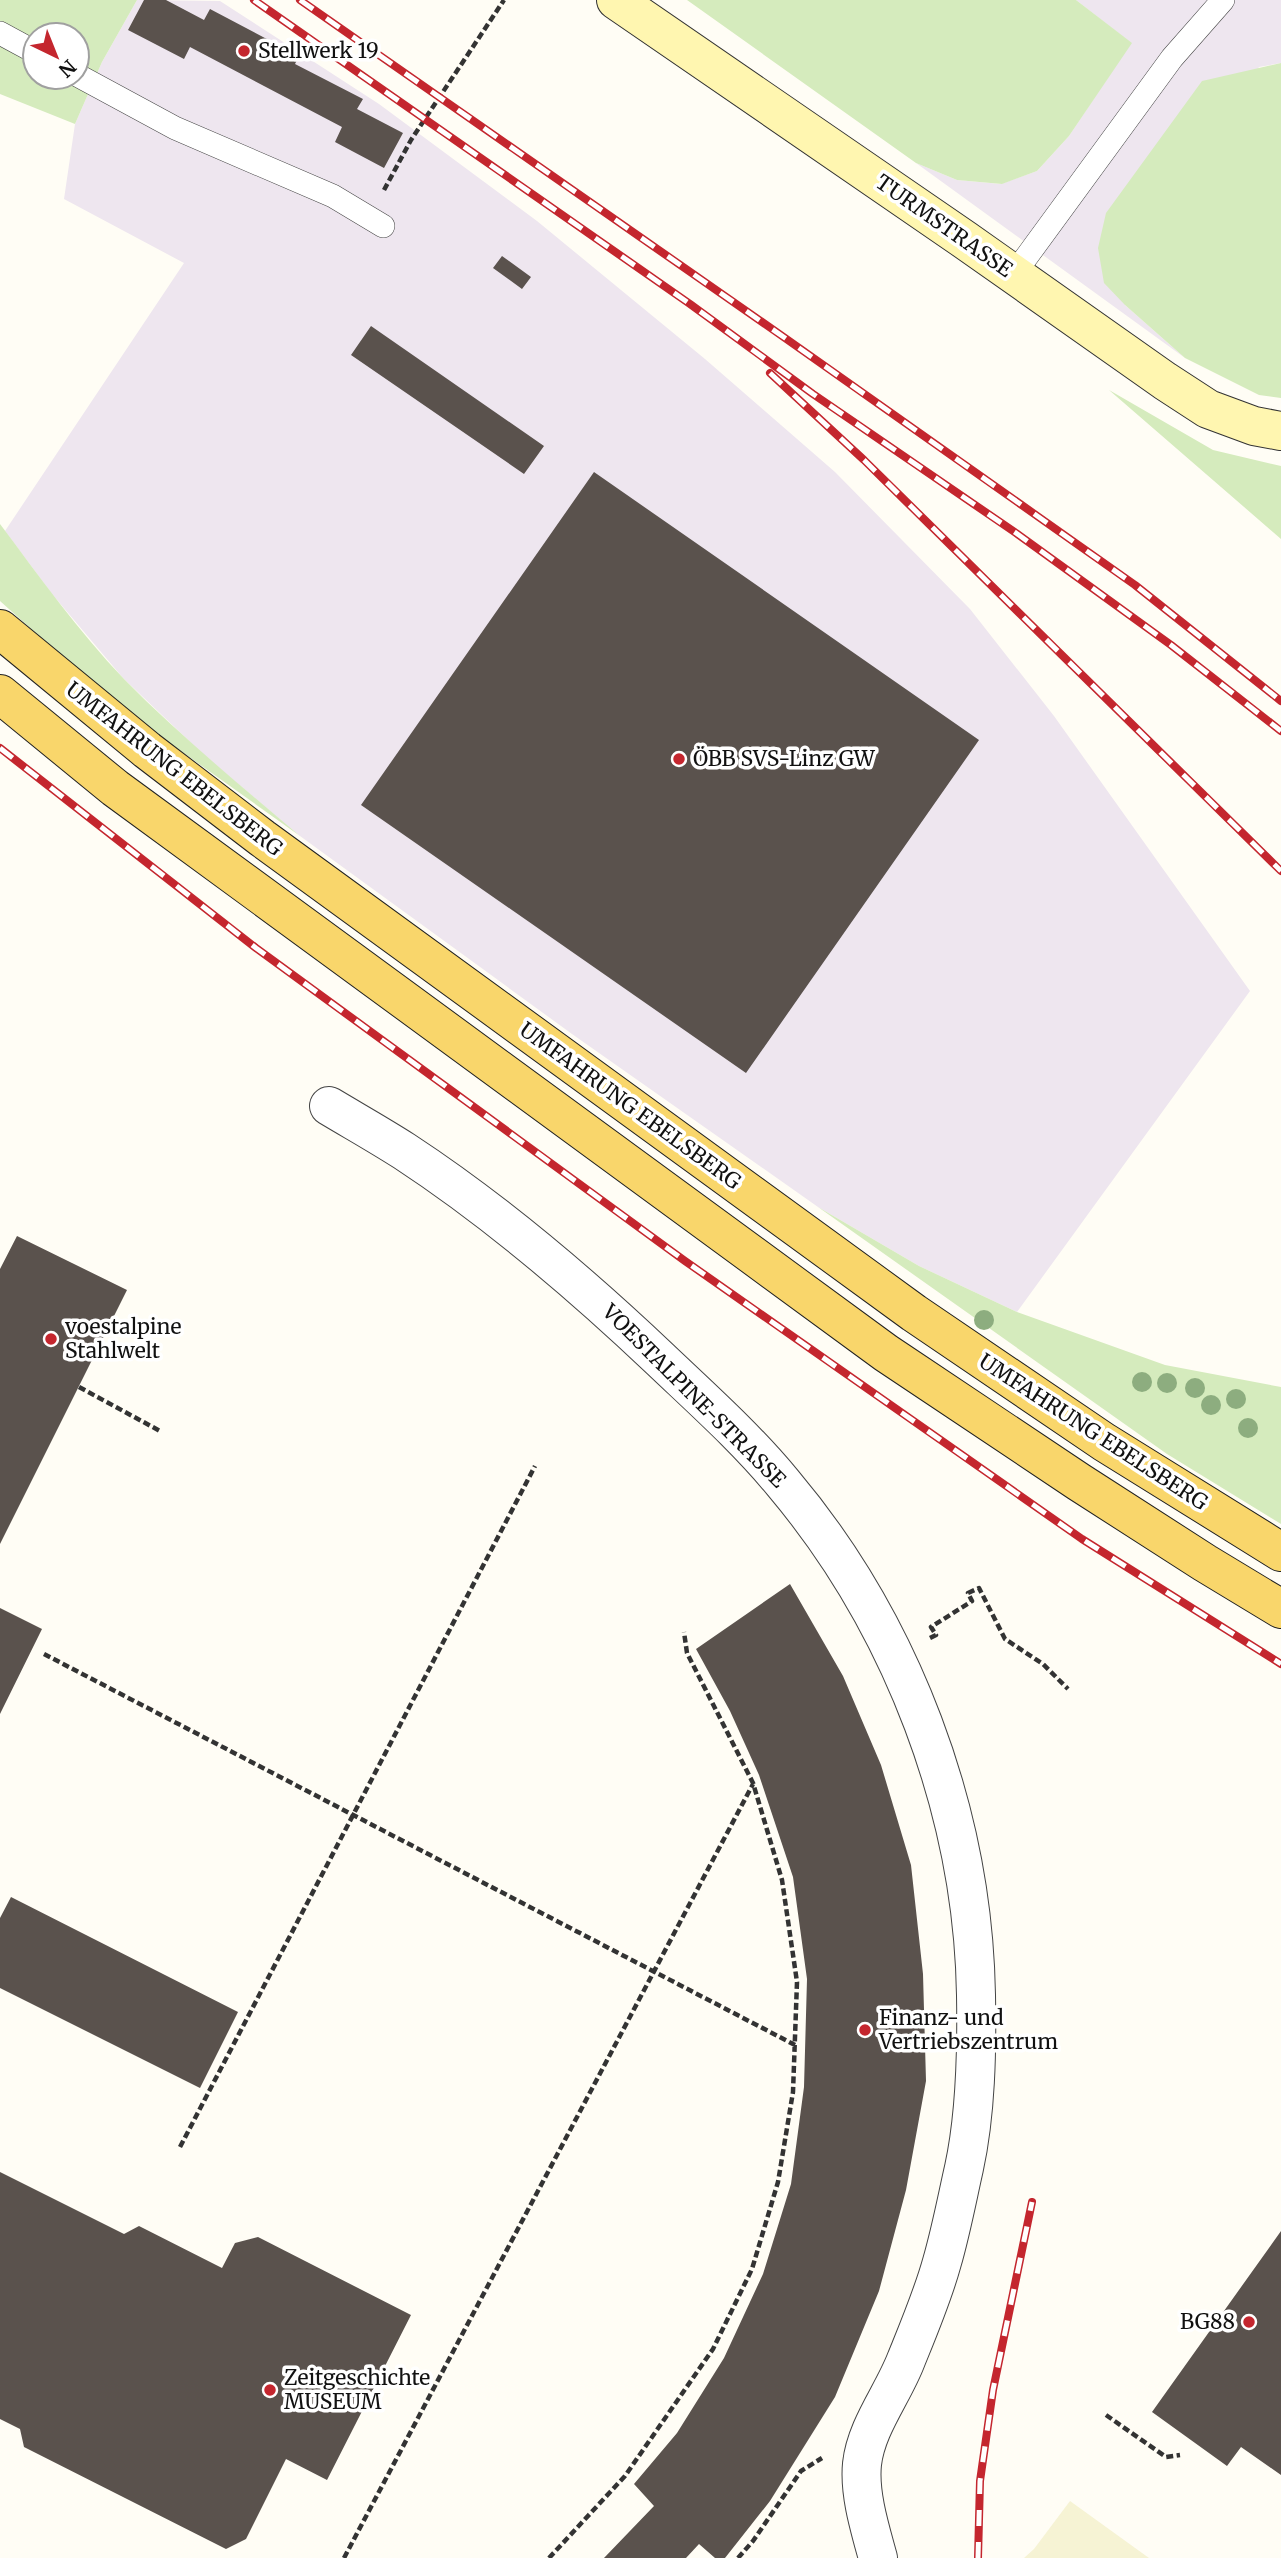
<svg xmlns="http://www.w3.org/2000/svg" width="1281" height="2558" font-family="Merriweather,serif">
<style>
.industrial{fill:#eee6ef}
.farmland{fill:#f6f3d4}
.green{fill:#d5ebbd;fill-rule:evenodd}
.building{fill:#5a524d}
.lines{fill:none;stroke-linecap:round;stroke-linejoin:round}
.service-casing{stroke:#444;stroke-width:24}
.minor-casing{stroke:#444;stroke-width:40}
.secondary-casing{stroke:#333;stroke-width:40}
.primary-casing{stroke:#222;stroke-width:40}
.path{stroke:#333;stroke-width:4.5;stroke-dasharray:7 3.5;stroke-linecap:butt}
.service{stroke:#fff;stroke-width:23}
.minor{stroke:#fff;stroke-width:38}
.secondary{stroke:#fff6b0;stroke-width:38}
.primary{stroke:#f9d66b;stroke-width:38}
.rail-casing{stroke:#c4262e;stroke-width:8}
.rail{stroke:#fff;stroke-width:5;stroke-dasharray:16;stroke-linecap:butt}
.tree{fill:#8dad7f}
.poi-dot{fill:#c4262e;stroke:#fff;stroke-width:2.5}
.labels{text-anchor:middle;stroke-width:7;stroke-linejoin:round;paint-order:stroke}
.poi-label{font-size:21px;fill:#111;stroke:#fff;text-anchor:start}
.street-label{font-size:21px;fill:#111;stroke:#fff}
</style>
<rect width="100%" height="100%" fill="#fffdf5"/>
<path class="industrial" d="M137,0L220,1L379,104L537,221L705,359L835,472L970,609L1054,716L1250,991L1017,1312L919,1266L818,1207L572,1034L300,836L207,758L123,678L52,594L5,531L184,263L64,199L75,124L102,62Z
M1076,0H1281V63L1259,67L1125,305L1185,358L916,163L957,180L1001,184L1037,171L1069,136L1131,43Z"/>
<path class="farmland" d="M1070,2501L1149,2558H1024L1034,2549Z"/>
<path class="green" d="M0,0H137L102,62L75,124L0,94ZM35,35H77V77H35Z
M687,0H1076L1132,43L1069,136L1037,171L1002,184L957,180L916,163Z
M1281,63V398L1259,395L1185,358L1125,305L1104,283L1098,248L1106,213L1202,81Z
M1109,390L1213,450L1281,466V539Z
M0,524C39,576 78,631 124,679C179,735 240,785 300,836L164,739L77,670L0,601Z
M818,1207L919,1266L1017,1312L1165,1365L1281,1387V1524L1167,1454Z"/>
<path class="building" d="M144,0H166L204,20L210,9L299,56L295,64L363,99L357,109L403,133L384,168L335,142L342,127L190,47L184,59L128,30Z
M502,256L531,277L522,289L493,268Z
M371,326L544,446L524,474L351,355Z
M594,472L979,740L746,1073L361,805Z
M17,1236L127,1290L0,1544V1269Z
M790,1584L843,1676L881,1765L911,1865L923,1974L926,2081L906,2190L879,2291L835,2397L770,2501L725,2558H715L699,2544L686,2558H604L654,2506L634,2484L677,2433L724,2358L763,2274L791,2184L804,2087L807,1979L793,1877L759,1775L730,1711L696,1649Z
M0,1608L42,1629L0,1714Z
M11,1897L238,2012L200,2088L0,1988V1918Z
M0,2172L124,2234L139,2226L222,2268L235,2243L258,2237L411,2315L327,2480L286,2459L246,2539L226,2549L24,2447L20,2429L0,2419Z
M1281,2231V2475L1241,2447L1227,2466L1152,2412Z"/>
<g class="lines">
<g class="service-casing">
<path id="service" d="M0,33L35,52
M77,75L175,128L333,196L383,226
M1014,274L1172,58L1223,0"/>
</g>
<g class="minor-casing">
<path id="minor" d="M329,1106C354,1121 379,1135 404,1151C494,1210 582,1285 660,1359C702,1399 746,1438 783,1483C902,1624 973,1811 976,1995C977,2051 976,2113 964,2168C957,2199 951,2231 942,2262C933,2295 919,2328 906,2360C893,2394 866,2427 862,2464C859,2494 870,2529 878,2558"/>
</g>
<g class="secondary-casing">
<path id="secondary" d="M616,0L965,240L1165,381L1208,409L1254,426L1281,431"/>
</g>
<g class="primary-casing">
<path id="primary" d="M0,629L147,750L262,838L914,1313L1104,1442L1281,1552
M0,694L115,788L886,1353L1079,1482L1205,1563L1281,1609"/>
</g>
<path class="path" d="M384,190L411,140L504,0
M79,1387L160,1431
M930,1638L936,1635L931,1627L972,1601L968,1593L979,1588L1005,1639L1043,1664L1068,1689
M44,1654L795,2045
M180,2147L535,1466
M1106,2415L1166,2457L1180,2455
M344,2558L753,1784
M549,2558L625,2476L713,2349L752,2269L778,2182L793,2092L797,1982L782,1880L753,1783L687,1653L684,1632
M738,2558L753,2541L801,2471L822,2458"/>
<use href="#service" class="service"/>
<use href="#minor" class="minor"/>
<use href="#secondary" class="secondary"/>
<use href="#primary" class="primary"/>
<g class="rail-casing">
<path id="rail" d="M254,0L690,304L813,394L1016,533L1171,645L1281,731
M300,0L785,338L1135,585L1281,701
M770,373L864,460L1281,871
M0,748L256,948L685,1261L1082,1539L1281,1664
M978,2558L980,2481L993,2390L1032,2202"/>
</g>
<use href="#rail" class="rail"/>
</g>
<g class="tree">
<circle cx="984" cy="1320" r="10"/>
<circle cx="1142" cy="1382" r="10"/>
<circle cx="1167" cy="1383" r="10"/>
<circle cx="1195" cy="1388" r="10"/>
<circle cx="1236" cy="1399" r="10"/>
<circle cx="1211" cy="1405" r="10"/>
<circle cx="1248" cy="1428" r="10"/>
</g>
<g class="poi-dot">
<circle cx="244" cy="51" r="7"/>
<circle cx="679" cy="759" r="7"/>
<circle cx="51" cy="1339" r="7"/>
<circle cx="865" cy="2030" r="7"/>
<circle cx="1249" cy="2322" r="7"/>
<circle cx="270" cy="2390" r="7"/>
</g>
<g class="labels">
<g class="poi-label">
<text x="258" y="58">Stellwerk 19</text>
<text x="693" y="766">ÖBB SVS-Linz GW</text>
<text x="65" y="1334">voestalpine<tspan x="65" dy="24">Stahlwelt</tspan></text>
<text x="879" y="2025">Finanz- und<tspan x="879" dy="24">Vertriebszentrum</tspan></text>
<text x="1235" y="2329" text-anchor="end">BG88</text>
<text x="284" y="2385">Zeitgeschichte<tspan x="284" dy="24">MUSEUM</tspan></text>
</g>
<g class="street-label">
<text transform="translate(944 226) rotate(35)" y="7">TURMSTRASSE</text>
<text transform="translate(174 769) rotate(38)" y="7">UMFAHRUNG EBELSBERG</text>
<text transform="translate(630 1106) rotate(36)" y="7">UMFAHRUNG EBELSBERG</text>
<text transform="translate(694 1396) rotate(45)" y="7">VOESTALPINE-STRASSE</text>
<text transform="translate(1093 1432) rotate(33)" y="7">UMFAHRUNG EBELSBERG</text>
</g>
</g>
<g transform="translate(56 56) rotate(137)"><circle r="33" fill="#ffffff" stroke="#a0a0a0" stroke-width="2"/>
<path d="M0-5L12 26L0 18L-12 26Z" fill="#c4262e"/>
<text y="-10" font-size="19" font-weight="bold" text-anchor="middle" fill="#111111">N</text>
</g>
</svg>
